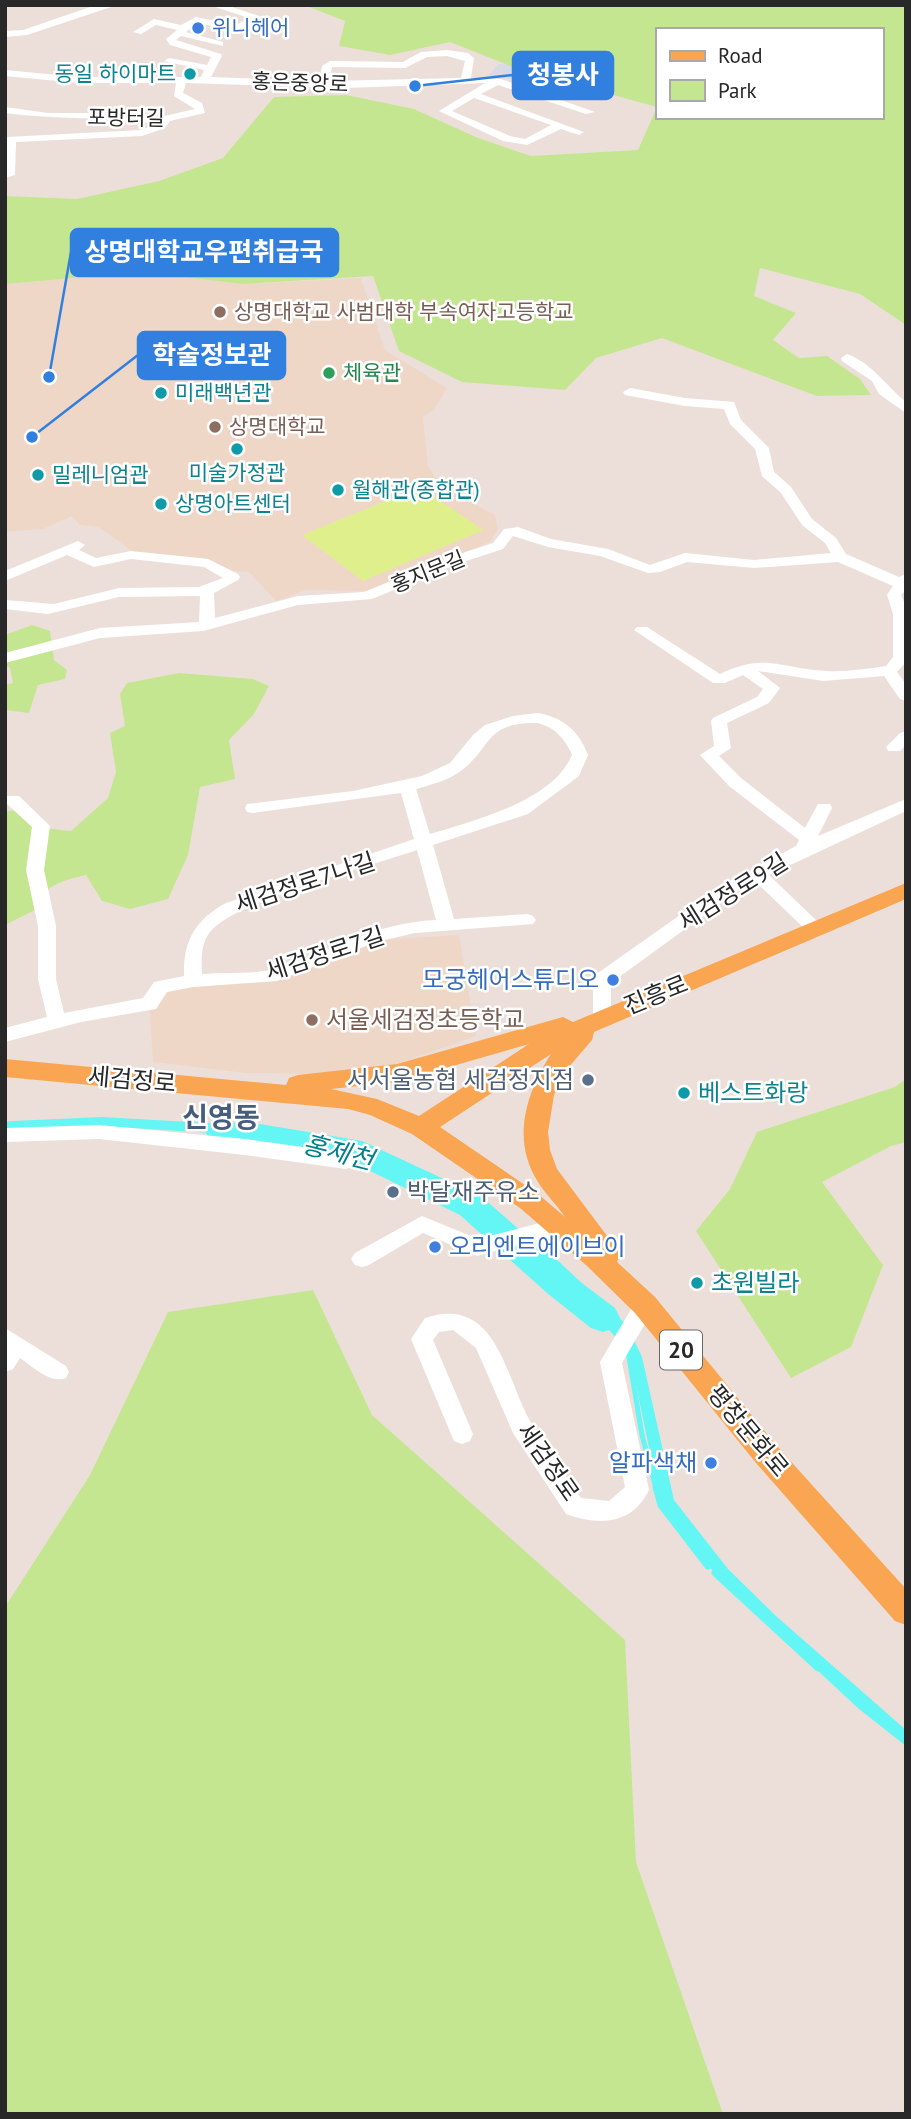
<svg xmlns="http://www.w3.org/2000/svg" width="911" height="2119" font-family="'PT Sans','Noto Sans KR',sans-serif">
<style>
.industrial{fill:#dadae4}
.education{fill:#efd7c7}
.green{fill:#c5e691;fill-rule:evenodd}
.pitch{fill:#dfef8c}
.water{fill:#64f5f5}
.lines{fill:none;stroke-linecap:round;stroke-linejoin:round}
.stream-far1{stroke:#64f5f5;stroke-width:5}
.stream{stroke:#64f5f5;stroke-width:7}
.river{fill:#64f5f5;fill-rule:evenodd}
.minor{fill:#fff;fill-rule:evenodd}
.major{fill:#f9a551;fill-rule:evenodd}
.shop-dot{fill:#3f7fe0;stroke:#fff;stroke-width:2.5}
.culture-dot{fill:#0f9aa8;stroke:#fff;stroke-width:2.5}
.education-dot{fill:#8d6e63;stroke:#fff;stroke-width:2.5}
.leisure-dot{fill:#2e9e5b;stroke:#fff;stroke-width:2.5}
.service-dot{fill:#5c6f8a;stroke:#fff;stroke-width:2.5}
.labels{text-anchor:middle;stroke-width:5;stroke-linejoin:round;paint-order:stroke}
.far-shop-label{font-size:21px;fill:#366cbe;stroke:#fff;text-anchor:start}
.far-culture-label{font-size:21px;fill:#0d838f;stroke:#fff;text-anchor:start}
.far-street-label{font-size:21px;fill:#282828;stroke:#fff}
.far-education-label{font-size:21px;fill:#785e54;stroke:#fff;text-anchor:start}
.far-leisure-label{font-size:21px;fill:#27864d;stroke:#fff;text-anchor:start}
.shield{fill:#fff;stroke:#686868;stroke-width:2}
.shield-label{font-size:23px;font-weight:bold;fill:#282828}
.street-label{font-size:24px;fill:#282828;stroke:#fff}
.shop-label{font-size:24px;fill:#366cbe;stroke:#fff;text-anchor:end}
.education-label{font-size:24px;fill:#785e54;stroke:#fff;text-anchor:start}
.service-label{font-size:24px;fill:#4e5e75;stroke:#fff;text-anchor:end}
.culture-label{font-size:24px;fill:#0d838f;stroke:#fff;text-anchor:start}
.water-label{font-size:26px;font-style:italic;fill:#07808b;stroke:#fff}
.quarter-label{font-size:28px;font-weight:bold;fill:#465e7b;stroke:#fff}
.leader{fill:none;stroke:#3180df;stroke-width:2.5}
.callout-dot{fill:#3180df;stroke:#fff;stroke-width:2.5}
.callout{fill:#3180df;stroke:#3180df;stroke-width:2.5}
.callout-label{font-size:26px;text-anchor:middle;font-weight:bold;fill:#fff}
</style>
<rect width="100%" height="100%" fill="#ecdfd9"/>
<path class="industrial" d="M498,64H518L556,73L517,80L489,76Z"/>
<path class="education" d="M142,272L242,284L361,278L385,350L447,388L434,410L423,417L428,466L436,478L474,504L495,515L498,529L490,542L370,591L306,590L276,601L249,572L231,571L205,558L133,552L99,527L80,525L72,516L43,529L5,532V284Z
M459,935L476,1036L397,1064L328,1074L245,1073L153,1062L149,1004L161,987L277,975L361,941Z"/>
<path class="green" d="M304,5H906V325L860,294L760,268L754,296L796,313L773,340L799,358L827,356L860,379L871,395L817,396L662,338L596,358L565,390L462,382L399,351L373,276L242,284L142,272L5,284V196L77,199L159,181L223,158L274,97L346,95L414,109L478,138L531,156L638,150L657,107L518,69L450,42L390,55L339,46L345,21ZM657,30H881V117H657Z
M32,625L50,631L54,660L67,670L65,679L38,685L29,713L5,710V685L13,683L10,668L5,665V635Z
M179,673L253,679L269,686L254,714L229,740L235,779L200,787L188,855L168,899L130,909L102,901L86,875C64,880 40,886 35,910L5,925V812L20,809C33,826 51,830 71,831L108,798L116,772L110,733L125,726L120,694L127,683Z
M906,1079V1142L891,1146L822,1182L883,1265L851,1347L791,1378L696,1231L730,1189L757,1132L895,1087Z
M313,1290L372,1415L625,1640L636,1862L723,2114H5V1607L90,1475L168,1312Z"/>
<path class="pitch" d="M222,366L270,371L264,382L216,378Z
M420,487L483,530L363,581L302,535Z"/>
<path class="water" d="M102,1117L260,1126L363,1142L437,1176L505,1219L556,1259L627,1325L642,1357L674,1500L728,1569L776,1616L906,1730V1746L859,1709L719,1579L661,1505L630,1356L612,1333L542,1266L429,1184L362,1153L260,1136L100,1126L5,1130V1122L13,1121Z"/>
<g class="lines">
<path class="stream-far1" d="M628,1351L642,1435L656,1488"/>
<path class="stream" d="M656,1487L661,1505L708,1566
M715,1573L818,1668"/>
<path class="river" d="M221,1122L260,1124L362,1141L482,1197L571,1275L615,1308L620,1318L615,1328L603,1332L591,1328L547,1293L460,1215L356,1164L210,1141L206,1133L210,1125Z"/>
<path class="minor" d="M96,5L111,7L27,35L5,37V31L23,30Z
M209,5H226L262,17L237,31L198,23L186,32L223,42V46L181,36L176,40L221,54L222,56L211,77L319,81L322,66L330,61L403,62L421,52L447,50L468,53L474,58L471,78L501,79L595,112L586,114L498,85L481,94L584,132L579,135L561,129L527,145L503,141L439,111L485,83L345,88L186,83L183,93L202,103L205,113L170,121L165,128L142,136L16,142L15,175L5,178L7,137L141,130L156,124C107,116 56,120 5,113V107L48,113H127L156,118L195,109L174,96L176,83H79L5,76V70L79,77H201L204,70L164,61L169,58L207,65L211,57L170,45L166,39L177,30L156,25L141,34L133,32L154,19L181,25L196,17L236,25L249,18ZM447,56L465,61L461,78L329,81L332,67L405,68L427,57ZM474,98L551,125L525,139L510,136L452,111Z
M847,354C872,363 886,386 906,402V413L879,394L872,381L842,361L841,358Z
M630,388L685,398L734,402L741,420L769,448L774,472L791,487L812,519L836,538L846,554L899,577L906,574V590L901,595L906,606V662L897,672L906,684V701L900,699L884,676L823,681L758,671L780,688L769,703L727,723L731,748L719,756L741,778L805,828L818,804H830L832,808L818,836L906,799V811L769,875L820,924L823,928L820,932H808L756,882L736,892L611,983V1017L609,1022H595L593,1017V980L595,975L724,884L796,846L799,840L729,786L700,755L714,746L711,721L713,718L757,697L763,689L743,675L725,683H713L634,630L637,627H647L720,674C766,652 781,669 826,671C846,672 866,669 886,666L893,657V614L887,595L893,586L838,562L754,568L687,562L660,572L648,573L600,556L548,547L513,536L503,549L457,564L372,599L298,605L203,631L100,638L5,663V653L100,628L199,622L200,596L119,597L48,614L5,609V600L54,604L119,588L199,587L223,578L204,567L131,559L94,567L67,555L5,581V571L78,541L85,545L79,550L96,558L131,551L208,559L238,574L240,577L238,580L214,593L215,618L298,596L364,592L447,558L493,543L504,529L518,527L551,539L608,549L650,565L685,553L754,560L831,553L825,543L802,525L781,493L762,476L755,449L730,424L724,409L685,406L625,395L623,392Z
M538,713C564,718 579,731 588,755L579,776L528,814L433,845L454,919L527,914L533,916L536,920L533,924L415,933L376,942L277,981L193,987L167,992L156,1009L81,1022L5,1042V1028L47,1017L38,979V926L26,870L32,827L7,804V796H19L50,826L44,870L56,926V979L64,1013L143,998L154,982L184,976C183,941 195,920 226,903L414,839L401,793L253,813L247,812L245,808L247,804L353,791L422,776L450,763L473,735L485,725L513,716ZM538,723C556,728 565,739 572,755C552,802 474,820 430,834L416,789C430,785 446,781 458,773C493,749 482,722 538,723ZM417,850L436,920C374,923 334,950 277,968C255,975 225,972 202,974C201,960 201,943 210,932C234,901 374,865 417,850Z
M906,731V745L900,751H888L886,747L900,733Z
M99,1125L245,1139L346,1153L353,1156L356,1161L353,1166L346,1169L245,1155L99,1139L5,1142V1128Z
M422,1216L478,1239L559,1218L566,1220L569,1226L566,1232L477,1256L423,1233L369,1265L362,1267L355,1265L351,1259L355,1253Z
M645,1296L653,1299L656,1305L622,1363L649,1490C632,1525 599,1526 566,1514L513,1433L476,1348L453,1330L439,1332L433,1340L473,1434L470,1441L462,1444L454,1441L411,1339L425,1318C496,1294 505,1376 530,1421C545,1447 564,1472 581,1498L609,1501L625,1487L600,1362L637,1299Z
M5,1328L66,1366L69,1372L66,1378C50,1384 33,1367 20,1358L13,1369L5,1372Z"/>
<path class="major" d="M906,883V899L594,1032L592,1040L568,1068L554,1095L548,1132L550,1150L557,1169L616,1248L620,1255L617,1262L655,1297L776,1445L906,1589V1625L895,1621L756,1463L635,1313L586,1265L520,1208L412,1134L370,1115L348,1109L5,1077V1059L286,1085L289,1078L298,1075L397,1064L563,1017L573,1022ZM529,1044L419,1116L377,1099L331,1089L397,1082ZM551,1054C526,1093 511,1140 538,1182C546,1195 557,1205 565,1217L538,1194L440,1127Z"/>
</g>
<g class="shop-dot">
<circle cx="198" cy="28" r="7"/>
<circle cx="613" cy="980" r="7"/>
<circle cx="435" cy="1247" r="7"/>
<circle cx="711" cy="1463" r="7"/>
</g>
<g class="culture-dot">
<circle cx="190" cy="74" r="7"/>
<circle cx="161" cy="393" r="7"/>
<circle cx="237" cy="449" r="7"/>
<circle cx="38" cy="475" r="7"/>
<circle cx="338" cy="490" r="7"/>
<circle cx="161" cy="504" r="7"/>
<circle cx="684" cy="1093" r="7"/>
<circle cx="697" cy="1283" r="7"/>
</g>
<g class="education-dot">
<circle cx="220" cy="312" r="7"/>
<circle cx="215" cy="427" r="7"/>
<circle cx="312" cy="1020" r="7"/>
</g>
<circle class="leisure-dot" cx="329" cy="373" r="7"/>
<g class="service-dot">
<circle cx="588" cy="1080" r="7"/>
<circle cx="393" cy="1192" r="7"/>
</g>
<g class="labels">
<g class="far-shop-label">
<text x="212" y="35">위니헤어</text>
</g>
<g class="far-culture-label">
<text x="176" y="81" text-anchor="end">동일 하이마트</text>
<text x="175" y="400">미래백년관</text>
<text x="237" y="480" text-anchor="middle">미술가정관</text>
<text x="52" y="482">밀레니엄관</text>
<text x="352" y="497">월해관(종합관)</text>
<text x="175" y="511">상명아트센터</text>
</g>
<g class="far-street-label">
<text transform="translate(300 83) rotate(2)" y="7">홍은중앙로</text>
<text transform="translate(126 118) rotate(1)" y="7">포방터길</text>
<text transform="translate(428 572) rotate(-22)" y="7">홍지문길</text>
</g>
<g class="far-education-label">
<text x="234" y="319">상명대학교 사범대학 부속여자고등학교</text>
<text x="229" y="434">상명대학교</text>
</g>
<g class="far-leisure-label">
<text x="343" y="380">체육관</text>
</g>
<rect class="shield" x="660" y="1330.5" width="42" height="39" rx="5"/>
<g class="shield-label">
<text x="681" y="1358">20</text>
</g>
<g class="street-label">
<text transform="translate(305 883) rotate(-18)" y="8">세검정로7나길</text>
<text transform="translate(733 892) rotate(-32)" y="8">세검정로9길</text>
<text transform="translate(325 954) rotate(-18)" y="8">세검정로7길</text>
<text transform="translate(656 995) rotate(-22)" y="8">진흥로</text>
<text transform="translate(132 1080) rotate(5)" y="8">세검정로</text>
<text transform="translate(748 1431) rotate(50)" y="8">평창문화로</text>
<text transform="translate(548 1462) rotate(55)" y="8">세검정로</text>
</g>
<g class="shop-label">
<text x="599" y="988">모궁헤어스튜디오</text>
<text x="449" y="1255" text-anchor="start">오리엔트에이브이</text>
<text x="697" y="1471">알파색채</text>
</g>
<g class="education-label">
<text x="326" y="1028">서울세검정초등학교</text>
</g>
<g class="service-label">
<text x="574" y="1088">서서울농협 세검정지점</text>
<text x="407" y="1200" text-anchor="start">박달재주유소</text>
</g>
<g class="culture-label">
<text x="698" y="1101">베스트화랑</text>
<text x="711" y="1291">초원빌라</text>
</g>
<g class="water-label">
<text transform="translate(338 1152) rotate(14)" y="9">홍제천</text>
</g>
<g class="quarter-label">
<text x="221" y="1127">신영동</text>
</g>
</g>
<path class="leader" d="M415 86L513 75M49 377L71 252M32 437L138 355"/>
<g class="callout-dot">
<circle cx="415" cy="86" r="7"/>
<circle cx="49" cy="377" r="7"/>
<circle cx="32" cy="437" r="7"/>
</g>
<g class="callout">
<rect x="513" y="52" width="100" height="47" rx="7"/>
<rect x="71" y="229" width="267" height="47" rx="7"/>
<rect x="138" y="332" width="147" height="47" rx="7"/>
</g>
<g class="callout-label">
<text x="563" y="84">청봉사</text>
<text x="204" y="261">상명대학교우편취급국</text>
<text x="212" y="364">학술정보관</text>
</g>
<rect width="911" height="2119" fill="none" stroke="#282828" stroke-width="14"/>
<rect x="656" y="28" width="228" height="91" fill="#ffffff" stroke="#a9a9a9" stroke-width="2"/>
<rect x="670" y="51" width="35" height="10" fill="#f9a551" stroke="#a9a9a9" stroke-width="2"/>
<text x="718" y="63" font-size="21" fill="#282828">Road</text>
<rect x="670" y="80" width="35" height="21" fill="#c5e691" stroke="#a9a9a9" stroke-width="2"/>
<text x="718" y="98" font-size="21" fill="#282828">Park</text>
</svg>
